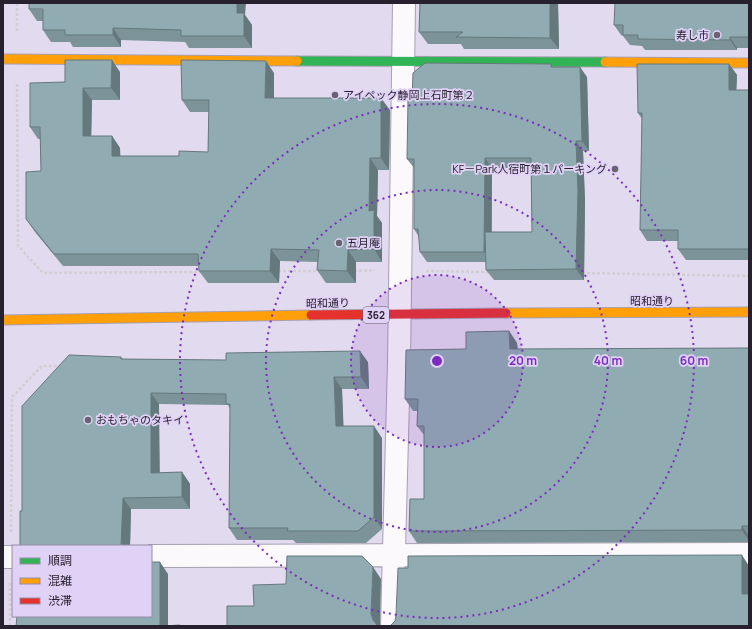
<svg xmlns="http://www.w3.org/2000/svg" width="752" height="629" font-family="Manrope,'Noto Sans JP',sans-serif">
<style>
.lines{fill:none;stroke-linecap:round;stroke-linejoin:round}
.street-casing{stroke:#a7a0b0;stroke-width:24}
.fast-casing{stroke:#a7a0b0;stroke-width:11}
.slow-casing{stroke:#a7a0b0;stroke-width:11}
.jam-casing{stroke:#a7a0b0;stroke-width:11}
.path{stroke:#d1ced4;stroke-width:2.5;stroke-dasharray:3 2;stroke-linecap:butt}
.street{stroke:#fbf9fc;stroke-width:22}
.fast{stroke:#30b455;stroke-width:9}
.slow{stroke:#ff9f0a;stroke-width:9}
.jam{stroke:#e5322d;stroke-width:9}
.wall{fill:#7c9499;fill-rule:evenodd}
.shaded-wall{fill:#65787d}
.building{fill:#90acb2;stroke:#65787d}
.ring{fill:none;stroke:#7b2cbf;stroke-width:2;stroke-dasharray:2 4}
.poi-dot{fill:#686272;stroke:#e0d2f6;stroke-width:1.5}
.labels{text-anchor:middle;stroke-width:3.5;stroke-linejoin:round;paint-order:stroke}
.shield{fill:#e0d2f6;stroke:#5e566b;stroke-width:1}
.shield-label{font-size:10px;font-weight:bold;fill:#27212f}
.poi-label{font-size:11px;fill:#27212f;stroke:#e0d2f6;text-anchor:start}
.street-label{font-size:11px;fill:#27212f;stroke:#e0d2f6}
.centre{fill:#7b2cbf;stroke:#e0d2f6;stroke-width:2}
.ring-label{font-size:12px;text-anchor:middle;font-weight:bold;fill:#7b2cbf;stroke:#e0d2f6;stroke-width:3.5;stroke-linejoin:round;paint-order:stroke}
</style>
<rect width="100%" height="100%" fill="#e2daee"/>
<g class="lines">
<g class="street-casing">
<path id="street" d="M151,556L749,554
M3,557H13
M392,626L399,362L404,3"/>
</g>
<g class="fast-casing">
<path id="fast" d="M297,61L605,62"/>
</g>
<g class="slow-casing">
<path id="slow" d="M3,59L297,61
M605,62L749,63
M506,313L749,312
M3,320L311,315"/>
</g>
<g class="jam-casing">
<path id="jam" d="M311,315L506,313"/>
</g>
<path class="path" d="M17,3V33
M17,84L18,246L43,273L203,272
M278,271H321
M354,271L375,270
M426,271L491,272
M582,273L749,276
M11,532L12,397L42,366H63
M10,626V583"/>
<use href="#street" class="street"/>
<use href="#fast" class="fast"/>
<use href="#slow" class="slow"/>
<use href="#jam" class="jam"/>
</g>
<path class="wall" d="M420,3H558L559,49H464L461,44H428L419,32Z
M749,3V48H737V50H645L642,46L630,45L623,36L621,35L614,25Z
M29,9L245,15L252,25V48H189L185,42L121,40V47H73L70,42H51L43,30V21H37Z
M729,64L737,75L736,90H749V260H686L678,249V241H647L640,230L642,119L638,113Z
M553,67L587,77L589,151H583L585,201L584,280H494L486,270V262H427L420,252L419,237L414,229V168L407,159L412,100ZM492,168H531L532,232H492Z
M120,72V100H92L91,136H112L120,148V156H179L208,152L209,112H190L182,100L274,73V98L390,110L389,170H378L377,216L382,223V262H356V283H326L317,270L318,262L280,261L279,283H208L199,271V266H63L35,232L26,219L41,171L40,139H38L30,127L65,82Z
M509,331L517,343L518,349L749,348V542L417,543L409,531L424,499V435L417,426V411H413L405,399L466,349Z
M121,357L123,359L368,362L369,389H342L343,426L382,438V529L366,543H296L293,540H237L229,528L230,409L228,405L159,404V473L182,472L190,484V509H131L130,546H20L22,511Z"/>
<path class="shaded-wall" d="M237,3H246L245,15L252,25V48L244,36L237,13Z
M550,3H558L559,49L550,38Z
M113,28L121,40V47L113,35Z
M730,37L737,48V50L730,40Z
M112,60L120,72V100L111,88Z
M266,61L274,73V111L265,98Z
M729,64L737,75L736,101L729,90Z
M580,67L587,77L589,151L582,141Z
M83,88L92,100L91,148L83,136Z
M381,98L390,110L389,170L381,158Z
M112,136L120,148L121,168L112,156Z
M576,141L583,151L585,201L584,280L576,269Z
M370,158L378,170L377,216L382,223V262L374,249L369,211Z
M485,158L492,168L491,262L484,252Z
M271,249L280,261L279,283L270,271Z
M348,250L356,262V283L347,271Z
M509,331L517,343L518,361L510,349Z
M360,351L368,362L369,389L361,377Z
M334,377L342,389L344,437L336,426Z
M151,393L159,404L160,484L151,473Z
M374,426L382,438V529L374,517Z
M182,472L190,484V509L182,497Z
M123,498L131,509L130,546H121Z
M742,526L749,536V541L742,530Z
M742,555L749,566V604L742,594Z
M160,562L168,574V626H160Z
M373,567L381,579L380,626H377L373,620L371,614Z"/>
<path class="building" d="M29,3H237V13H244V36H181V30L113,28V35H65V30H43V9H29Z
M420,3H550V38L456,37L463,32H419Z
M615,3H749V37H730V40L638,39V35H623V25H614Z
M65,60H112L111,88H83V136H112V156H179V151L208,152L209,100H182L181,60L266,61L265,98H381V158H370L369,211L374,210V249L348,250L347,271L317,270L319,250L271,249L270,271H199L198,254H54L26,219V172L41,171L40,127H30V83L65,82Z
M425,63L551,64V67H580L582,141H576L578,191L576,269L486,270L485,232H532L531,158H485L484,252H420L418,229H414V159H407L408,100H412L413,73Z
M637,64H729V90H749V249H678V230H640L642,113H638Z
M509,331L510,349L749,348V526H742V530L409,531L410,499H424V426H417L418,399H405L406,350L466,349V332Z
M360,351L361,377H334L336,426H374V517L358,531H287L288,528H229L230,404H226V394L151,393V473L182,472V497L123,498L121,546H20V511H22V406L69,355L121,357V359L226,360V353Z
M742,555V594H749V626H387H390L395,621L396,615L398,568H408V556Z
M287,556H362L373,567L371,614L373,620L377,625L381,626H227V606H254L253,585L286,584Z
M151,562H160V626H16L17,616H151Z
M180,625V626H163Z"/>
<circle cx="437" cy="361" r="86" fill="#7b2cbf" fill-opacity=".12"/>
<g class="ring">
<circle cx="437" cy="361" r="86"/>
<circle cx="437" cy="361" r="171"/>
<circle cx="437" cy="361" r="257"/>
</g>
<g class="poi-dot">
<circle cx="717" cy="35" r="4"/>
<circle cx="335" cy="95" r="4"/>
<circle cx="615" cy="169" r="4"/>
<circle cx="339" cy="243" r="4"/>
<circle cx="88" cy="420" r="4"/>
</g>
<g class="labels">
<rect class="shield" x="363" y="307" width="26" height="16" rx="3"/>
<g class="shield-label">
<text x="376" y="319">362</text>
</g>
<g class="poi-label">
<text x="709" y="39" text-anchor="end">寿し市</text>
<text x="343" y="99">アイペック静岡上石町第２</text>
<text x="607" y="173" text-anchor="end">KF－Park人宿町第１パーキング</text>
<text x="347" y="247">五月庵</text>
<text x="96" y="424">おもちゃのタキイ</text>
</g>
<g class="street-label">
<text x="652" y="305">昭和通り</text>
<text transform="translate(328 303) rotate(-1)" y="4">昭和通り</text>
</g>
</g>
<circle cx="437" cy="361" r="6" class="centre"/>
<g class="ring-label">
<text x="523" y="365">20 m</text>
<text x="608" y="365">40 m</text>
<text x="694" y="365">60 m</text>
</g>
<rect width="752" height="629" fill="none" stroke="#27212f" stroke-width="8"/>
<rect x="12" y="545" width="140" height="72" fill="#e0d2f6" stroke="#968ba6"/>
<rect x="20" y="558" width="20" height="6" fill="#30b455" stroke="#968ba6"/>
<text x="48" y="565" font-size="12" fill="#27212f">順調</text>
<rect x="20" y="578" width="20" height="6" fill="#ff9f0a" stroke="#968ba6"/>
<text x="48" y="585" font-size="12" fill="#27212f">混雑</text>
<rect x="20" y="598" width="20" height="6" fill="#e5322d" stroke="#968ba6"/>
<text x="48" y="605" font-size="12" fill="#27212f">渋滞</text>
</svg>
